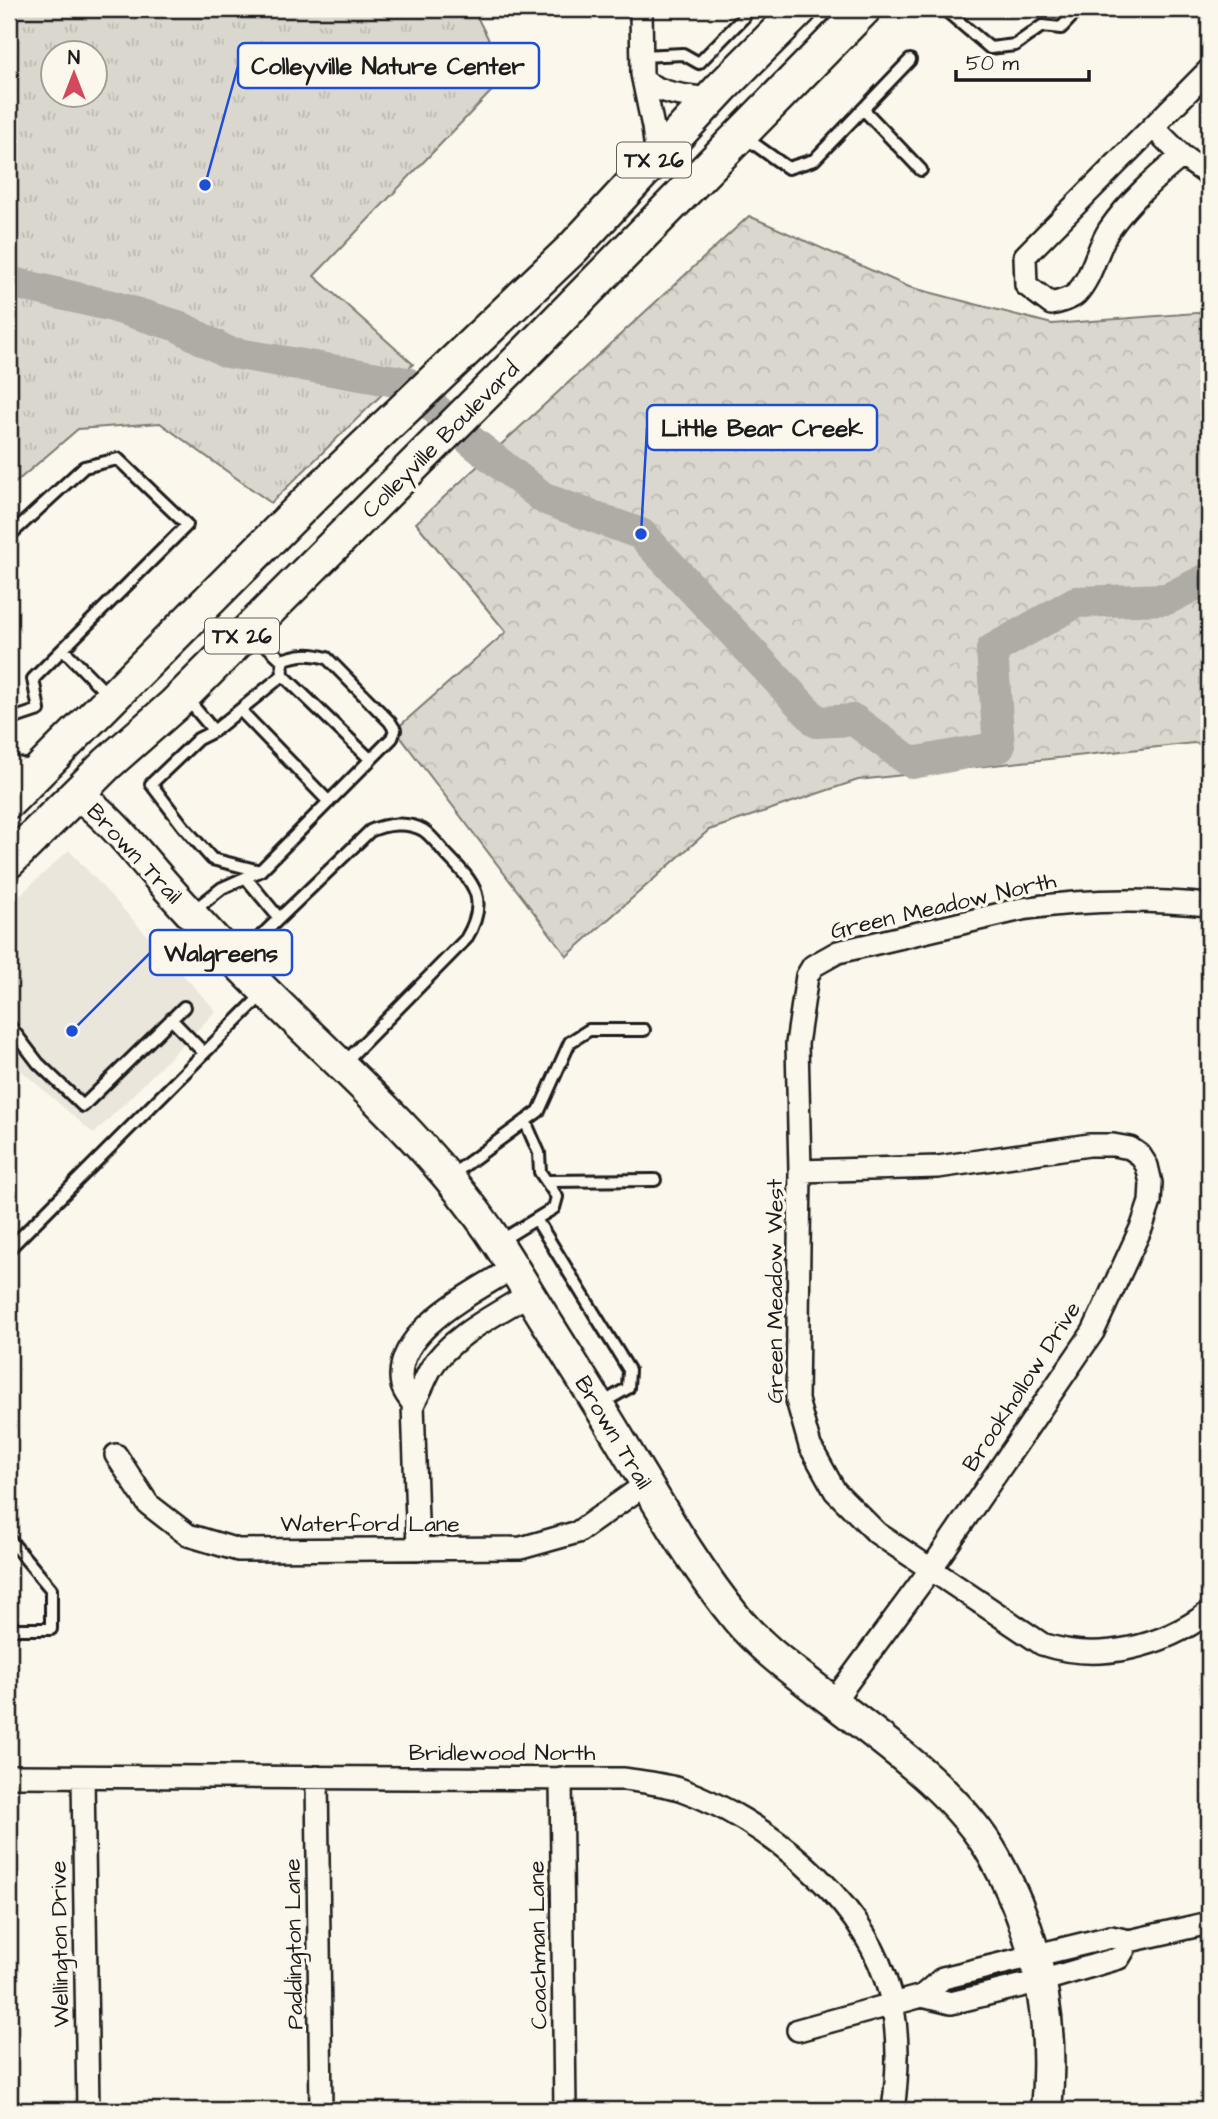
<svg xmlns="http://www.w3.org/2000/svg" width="1218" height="2119" font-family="'Architects Daughter',sans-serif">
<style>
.built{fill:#eae6dc}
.forest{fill:url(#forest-crowns);stroke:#7b7a75;stroke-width:2}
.park{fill:url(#park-tufts);stroke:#7b7a75;stroke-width:2;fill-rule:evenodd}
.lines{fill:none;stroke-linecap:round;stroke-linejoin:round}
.river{stroke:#afaca5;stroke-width:32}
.lane-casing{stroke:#1c1c1c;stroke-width:16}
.street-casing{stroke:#1c1c1c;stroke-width:26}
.secondary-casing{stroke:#1c1c1c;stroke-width:35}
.primary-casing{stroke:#1c1c1c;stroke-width:38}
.lane{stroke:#fbf7ec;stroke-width:10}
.street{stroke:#fbf7ec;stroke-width:21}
.secondary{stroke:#fbf7ec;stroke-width:30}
.primary{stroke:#fbf7ec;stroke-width:33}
.labels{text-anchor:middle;stroke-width:7;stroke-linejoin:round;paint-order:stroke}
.shield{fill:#fbf7ec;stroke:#5f5e5a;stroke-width:2}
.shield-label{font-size:21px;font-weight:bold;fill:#1c1c1c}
.street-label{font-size:23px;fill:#1c1c1c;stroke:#fbf7ec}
.leader{fill:none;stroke:#1d4ed8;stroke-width:2.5}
.callout-dot{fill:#1d4ed8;stroke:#fbf7ec;stroke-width:2.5}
.callout{fill:#fbf7ec;stroke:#1d4ed8;stroke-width:2.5}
.callout-label{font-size:24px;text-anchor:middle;font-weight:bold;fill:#1c1c1c}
</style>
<defs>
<pattern id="forest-crowns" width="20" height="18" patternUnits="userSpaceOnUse" patternTransform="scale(1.75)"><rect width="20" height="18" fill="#dad7ce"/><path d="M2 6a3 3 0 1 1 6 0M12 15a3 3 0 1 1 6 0" fill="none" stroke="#bab8b0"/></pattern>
<pattern id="park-tufts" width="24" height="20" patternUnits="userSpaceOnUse" patternTransform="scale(1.75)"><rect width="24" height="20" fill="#dad7ce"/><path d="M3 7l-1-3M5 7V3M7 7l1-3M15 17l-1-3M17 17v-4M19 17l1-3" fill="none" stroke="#bab8b0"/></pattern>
</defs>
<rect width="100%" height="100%" fill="#fbf7ec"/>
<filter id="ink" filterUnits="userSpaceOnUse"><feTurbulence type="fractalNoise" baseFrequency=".0143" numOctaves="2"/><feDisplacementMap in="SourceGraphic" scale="14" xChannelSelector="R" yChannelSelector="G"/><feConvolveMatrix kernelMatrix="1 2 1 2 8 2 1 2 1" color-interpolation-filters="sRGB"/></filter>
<g filter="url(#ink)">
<path class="built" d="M69,850L216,1011L94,1134L9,1060V905Z"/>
<path class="forest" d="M749,216L909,287L1052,324L1209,312V745L1194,743L858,780L709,830L567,956L395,730L506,632L416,523Z"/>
<path class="park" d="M9,9H367L476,15L507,75L314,276L413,364L271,503L160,423L78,429L9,488ZM52,52H94V94H52Z"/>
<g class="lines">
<path class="river" d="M9,282L112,306L178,326L227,352L407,383L471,441L545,499L641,534L817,722L854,720L912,763L999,747L992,650L1076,602L1167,599L1209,578"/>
<g class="lane-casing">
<path id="lane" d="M944,9L990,48L1015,45L1042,26L1061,28L1079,9
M1091,9L1094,11L1113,9
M642,56L683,54L699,63L744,17L740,9
M863,109L921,170
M743,136L788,168L814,160L910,60
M9,536L84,467L118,459L187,525L33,679L39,710L9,720
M251,631L282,660L283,675L214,731L198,739L151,784L183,826L212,859L260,871
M63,649L110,697
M283,675L370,759
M183,706H193L214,731
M240,710L329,802
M246,878L279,918
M193,911L222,888L260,871L392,738L395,730L390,722L327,658C310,653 298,654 282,660
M237,959L370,831C385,824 407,821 423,830C431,835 439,846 446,854C474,883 490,899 466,939L343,1064
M171,1019L204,1053
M9,1025L38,1063L83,1106L184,1007
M449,1177L539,1111L570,1042L589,1030H644
M548,1181L655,1180
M536,1219L629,1370L628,1388L599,1405
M500,1241L554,1208L557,1197L540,1172L539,1153L525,1121
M9,1249L264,993
M9,1539L51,1589V1629H9"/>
</g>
<g class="street-casing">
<path id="street" d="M641,9L642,74L653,127L657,158
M1209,70L1025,256L1026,285L1051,304C1059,302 1071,299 1076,294C1093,276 1096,250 1109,230C1129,201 1155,178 1182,156L1209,175
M644,81C665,95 686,96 711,99
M1153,127L1182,156
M9,766L36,774
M1209,905C1147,899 1085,899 1022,909L838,952L813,966L807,976L797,1044L800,1171L797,1400L810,1446L835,1491L877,1533L1042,1644C1098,1663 1163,1647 1209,1612
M800,1171L938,1167L1089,1145H1113L1130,1148L1140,1155L1147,1166L1151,1183L1150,1202L1142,1226L1093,1332L931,1569L833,1702
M413,1404C420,1393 424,1381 430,1370C449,1337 497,1314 529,1294
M116,1455L148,1504L188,1535L238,1550L521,1548L578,1532L646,1484
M418,1549L413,1404C409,1398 403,1391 402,1385C391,1331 477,1291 514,1267
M9,1776L624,1779C643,1782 664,1784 682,1790C763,1819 857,1895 885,1978C900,2020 899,2067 893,2110
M83,1777L88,2110
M317,1777L321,2110
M561,1778L565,2110
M922,1996L951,2003L1041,1981L1119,1958L1129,1941
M798,2030L922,1996L943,1978L1111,1937L1129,1941L1209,1923"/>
</g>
<g class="secondary-casing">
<path id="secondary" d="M77,794C109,817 133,848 159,878C183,906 208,932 233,959C323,1052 425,1134 497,1242C514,1268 530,1295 546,1321C574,1366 603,1411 630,1457C664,1513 696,1569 737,1619C757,1643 781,1662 806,1681C869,1731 956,1787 995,1858C1038,1936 1055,2022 1046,2110"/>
</g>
<g class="primary-casing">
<path id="primary" d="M9,801L315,494L573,248L722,87L800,9
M9,861L107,764L174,705L523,356L864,9"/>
</g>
<use href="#lane" class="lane"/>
<use href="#street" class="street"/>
<use href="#secondary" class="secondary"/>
<use href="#primary" class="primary"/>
</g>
</g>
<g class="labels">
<g class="shield">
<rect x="617" y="142.5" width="74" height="35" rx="5"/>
<rect x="205" y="618.5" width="74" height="35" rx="5"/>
</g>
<g class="shield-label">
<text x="654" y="167">TX 26</text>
<text x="242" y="643">TX 26</text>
</g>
<g class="street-label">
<text transform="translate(440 439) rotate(-45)" y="8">Colleyville Boulevard</text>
<text transform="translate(135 853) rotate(47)" y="8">Brown Trail</text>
<text transform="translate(943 905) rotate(-13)" y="8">Green Meadow North</text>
<text transform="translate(774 1291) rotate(-90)" y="8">Green Meadow West</text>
<text transform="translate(1021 1386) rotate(-57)" y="8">Brookhollow Drive</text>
<text transform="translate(614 1432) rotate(59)" y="8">Brown Trail</text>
<text x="370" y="1531">Waterford Lane</text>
<text x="502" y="1760">Bridlewood North</text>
<text transform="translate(59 1944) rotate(-91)" y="8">Wellington Drive</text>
<text transform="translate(293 1944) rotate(-91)" y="8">Paddington Lane</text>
<text transform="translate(537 1945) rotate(-91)" y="8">Coachman Lane</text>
</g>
</g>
<path class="leader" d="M205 185L238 66M641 534L647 428M72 1031L150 953"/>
<g class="callout-dot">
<circle cx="205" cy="185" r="7"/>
<circle cx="641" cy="534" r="7"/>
<circle cx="72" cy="1031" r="7"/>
</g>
<g class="callout">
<rect x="238" y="43" width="301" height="45" rx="7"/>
<rect x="647" y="405" width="230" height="45" rx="7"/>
<rect x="150" y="930" width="142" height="45" rx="7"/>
</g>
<g class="callout-label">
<text x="388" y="74">Colleyville Nature Center</text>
<text x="762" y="436">Little Bear Creek</text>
<text x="221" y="961">Walgreens</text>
</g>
<rect width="1218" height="2119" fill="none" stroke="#fbf7ec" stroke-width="35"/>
<rect x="18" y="18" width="1183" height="2084" fill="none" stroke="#1c1c1c" stroke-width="2.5" filter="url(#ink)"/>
<g transform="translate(74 74)"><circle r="33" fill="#fbf7ec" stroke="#a29f99" stroke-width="2"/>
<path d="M0-5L12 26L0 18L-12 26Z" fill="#d1495b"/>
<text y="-10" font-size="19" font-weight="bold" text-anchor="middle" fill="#1c1c1c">N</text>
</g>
<path d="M956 70v10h133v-10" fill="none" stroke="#1c1c1c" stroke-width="3.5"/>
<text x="966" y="70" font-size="21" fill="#1c1c1c" stroke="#fbf7ec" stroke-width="5" paint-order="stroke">50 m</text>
</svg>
